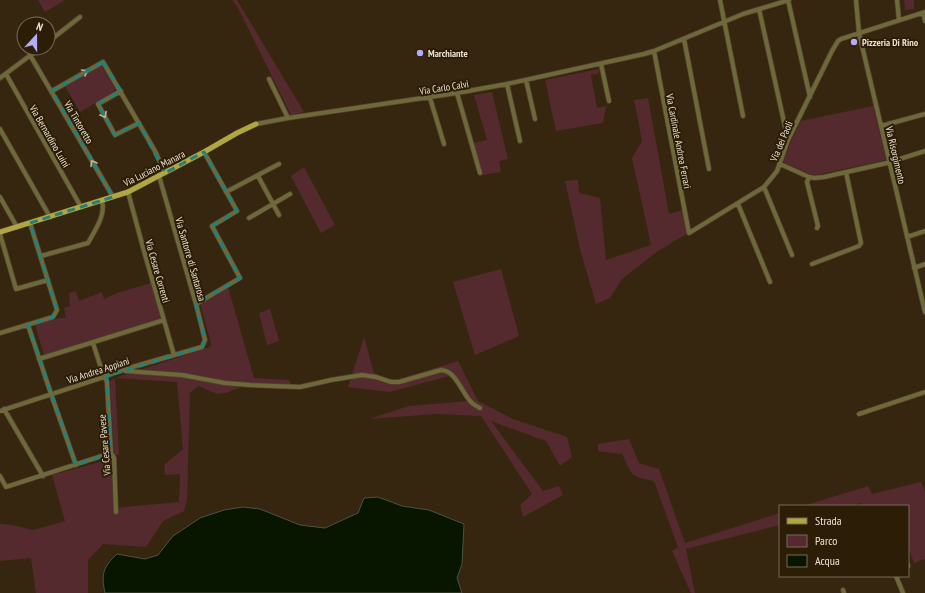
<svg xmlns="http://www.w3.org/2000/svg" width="925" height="593" font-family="'PT Sans Narrow',sans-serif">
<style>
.green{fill:#542a2e}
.water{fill:#081600;stroke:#4c533f}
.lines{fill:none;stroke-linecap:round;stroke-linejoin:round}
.minor-casing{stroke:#54442e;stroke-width:5.5}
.major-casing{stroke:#54442e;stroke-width:6}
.minor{stroke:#6d693b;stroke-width:4}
.major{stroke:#b1a741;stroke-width:5}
.oneway{stroke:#beb69d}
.marked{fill:none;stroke:#258178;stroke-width:3;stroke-dasharray:8 5;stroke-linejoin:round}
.poi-dot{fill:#b3adf9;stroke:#2c1d06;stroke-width:1.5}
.labels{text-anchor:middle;stroke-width:4;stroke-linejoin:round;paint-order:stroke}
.poi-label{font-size:10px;font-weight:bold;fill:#eae0d2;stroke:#2c1d06;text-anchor:start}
.street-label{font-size:10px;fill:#eae0d2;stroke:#2c1d06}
</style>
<rect width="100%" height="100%" fill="#37260f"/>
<path class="green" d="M38,0H65L45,12Z
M232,0H237L304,112L291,115L238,8Z
M904,0H914V9L905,10Z
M101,65L115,88L114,92L80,112L65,86Z
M599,69V73L591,75L597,108L606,106L603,123L556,131L545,80Z
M492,92L508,159L499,161L501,172L482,175L473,143L487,140L474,95Z
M648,98L669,214L683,210L688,233L658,251L622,279L610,298L596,304L580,249L565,181L578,180L579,193L600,198L606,260L651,245L632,158L642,141L634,100Z
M873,106L886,160L816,175L810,174L783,162L791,142L801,121Z
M304,167L335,225L321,233L291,176Z
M501,269L519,336L475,355L453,282Z
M151,283L161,318L44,355L35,325L60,318H66L64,308L70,306L69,293L76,291L79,301L102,292L104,299L117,293Z
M228,287L254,378L289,380L292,386H243L226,393L217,394L198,386L190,393L187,500L184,511L163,521L146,547L103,544L88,560V593H36L31,558L0,561V524L12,525L33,530L65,521L52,475L111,459L114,508L179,502L180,474L165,475L164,465L183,449L177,382L115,378L119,455H115L114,453L110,381L115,378L210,347L211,343L200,303Z
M270,309L279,341L267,345L259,313Z
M364,337L374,373L389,379H399L458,361L478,401L513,419L567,437L572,457L560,466L546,441L491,421L543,491L559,486L563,495L523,517L520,505L532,494L481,416L437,414L369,419L409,406L469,401L449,376L390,392L348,387Z
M629,439L639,463L659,469L685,543L780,513V525L686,549L695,593H691L672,551L678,547L654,481C629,476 633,476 622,454L598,451V444Z
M921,482L925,492V559L914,563L908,547V506H862L861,503L849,506H803L868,486L872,494Z"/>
<path class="water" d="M378,497L402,506L429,510L464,524L462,564L457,578L462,593H105C101,574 103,567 117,554L145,559L158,555L173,536L200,518L224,510L243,507L260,509L300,525L325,528L358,513L364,498Z"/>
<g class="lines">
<g class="minor-casing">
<path id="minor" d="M720,0L743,116
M788,0L810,97
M856,0L859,33L925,312
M897,0L899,20
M759,9L788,140
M923,13L925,21
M684,39L709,169
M48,42L80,17
M654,51L689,233L764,187L773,176L777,171L788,140L832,51L838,41L841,39L925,12
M30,55L113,197
M601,64L609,101
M6,74L81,207
M0,78L40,48
M269,79L288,118
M526,80L535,119
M507,84L520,141
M52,91L103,62L155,151L165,173
M121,91L98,104L115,135L139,123
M457,93L480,173
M430,98L444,144
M256,124L288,118L457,93L507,84L644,54L654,51L743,14L789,0
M881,126L925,114
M0,129L50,217
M780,164L809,177L815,178L824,177L887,163L925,151
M258,176L279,215
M809,177L807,182L818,226L817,228
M764,187L792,255
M128,192L144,251L174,355
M226,192L279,164
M0,197L17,227
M738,204L770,282
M249,218L290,194
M0,234L16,289L48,280
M907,237L925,231
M41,256L88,243C95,230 106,215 102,201
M812,264L859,246L861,243L846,172
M914,268L925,264
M196,304L240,278L212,226L237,211L204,152
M28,325L51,394L76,465
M0,333L53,317L57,310L30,223
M93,343L102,371L107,382L111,453L114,458L116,512
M39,359L164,320
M125,371L182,375L225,383L250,385L300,387L331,380L362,375L376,377L391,382H399L441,370C456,370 462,394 472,403C474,405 477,406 480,408
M4,409L43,476
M0,411L104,377L122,370L202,347L205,340L196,304L159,176
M859,414L925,392
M0,476L6,487L111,453
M908,566V565
M896,576L903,593
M843,590L844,593"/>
</g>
<g class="major-casing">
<path id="major" d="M0,232L128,192L204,152L237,133L256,124"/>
</g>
<use href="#minor" class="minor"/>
<use href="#major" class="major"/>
</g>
<defs><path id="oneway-chevron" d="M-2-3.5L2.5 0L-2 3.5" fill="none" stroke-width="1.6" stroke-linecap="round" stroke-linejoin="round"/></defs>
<g class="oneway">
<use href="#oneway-chevron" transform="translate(85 72) rotate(-30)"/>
<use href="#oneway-chevron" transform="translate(104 115) rotate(61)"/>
<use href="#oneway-chevron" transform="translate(93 163) rotate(-120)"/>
</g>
<path class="marked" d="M103,62L121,91L98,104L115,135L139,123L165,173L204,152L237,211L212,226L240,278L196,304L205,340L202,347L107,376L111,453L76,465L28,325L53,317L57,310L30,223L113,197L52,91Z"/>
<g class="poi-dot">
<circle cx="854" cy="42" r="4"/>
<circle cx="420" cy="53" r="4"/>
</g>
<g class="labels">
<g class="poi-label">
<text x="862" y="46">Pizzeria Di Rino</text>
<text x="428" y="57">Marchiante</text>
</g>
<g class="street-label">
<text transform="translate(444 87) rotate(-9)" y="4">Via Carlo Calvi</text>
<text transform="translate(79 122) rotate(60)" y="4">Via Tintoretto</text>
<text transform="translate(50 136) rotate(60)" y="4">Via Bernardino Luini</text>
<text transform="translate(679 141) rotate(79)" y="4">Via Cardinale Andrea Ferrari</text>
<text transform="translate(781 141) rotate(-67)" y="4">Via dei Paoli</text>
<text transform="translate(896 155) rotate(77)" y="4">Via Risorgimento</text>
<text transform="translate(154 168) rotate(-27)" y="4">Via Luciano Manara</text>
<text transform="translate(191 259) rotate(74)" y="4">Via Santorre di Santarosa</text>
<text transform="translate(158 271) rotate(74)" y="4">Via Cesare Correnti</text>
<text transform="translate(98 370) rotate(-18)" y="4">Via Andrea Appiani</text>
<text transform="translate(104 445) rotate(-95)" y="4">Via Cesare Pavese</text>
</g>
</g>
<rect x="779" y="505" width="130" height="72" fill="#2c1d06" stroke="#786b58"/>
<rect x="787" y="518" width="20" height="6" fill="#b1a741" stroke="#786b58"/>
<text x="815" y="525" font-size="12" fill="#eae0d2">Strada</text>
<rect x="787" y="535" width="20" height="12" fill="#542a2e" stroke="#786b58"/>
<text x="815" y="545" font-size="12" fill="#eae0d2">Parco</text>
<rect x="787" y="555" width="20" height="12" fill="#081600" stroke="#786b58"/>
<text x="815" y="565" font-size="12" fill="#eae0d2">Acqua</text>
<g transform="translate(36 36) rotate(21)"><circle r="19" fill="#2c1d06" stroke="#786b58"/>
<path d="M0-3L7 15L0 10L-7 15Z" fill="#b3adf9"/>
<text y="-6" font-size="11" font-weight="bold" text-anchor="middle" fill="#eae0d2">N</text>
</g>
</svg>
